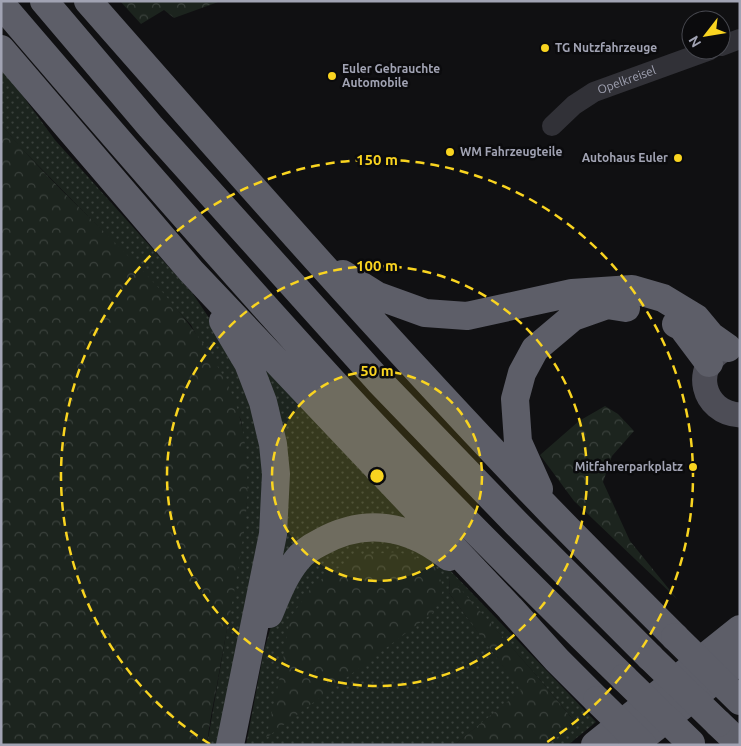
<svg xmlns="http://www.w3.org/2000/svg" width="741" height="746" font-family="Ubuntu,sans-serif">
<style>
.grass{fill:url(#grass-dots)}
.forest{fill:url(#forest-crowns)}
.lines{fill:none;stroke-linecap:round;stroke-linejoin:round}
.minor{stroke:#313137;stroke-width:20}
.major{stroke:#4d4d56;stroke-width:25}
.highway{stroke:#5d5e68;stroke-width:28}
.highway-bridge{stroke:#5d5e68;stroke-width:28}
.ring{fill:none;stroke:#f9d420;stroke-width:2.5;stroke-dasharray:9 6}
.poi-dot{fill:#f9d420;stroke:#0b0b0d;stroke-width:2}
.labels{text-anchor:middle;stroke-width:5;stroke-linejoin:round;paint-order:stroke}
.poi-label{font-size:12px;font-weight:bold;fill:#a1a3b3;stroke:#0b0b0d;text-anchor:start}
.street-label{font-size:12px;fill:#a1a3b3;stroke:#0b0b0d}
.centre{fill:#f9d420;stroke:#0b0b0d;stroke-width:2.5}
.ring-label{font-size:15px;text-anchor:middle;font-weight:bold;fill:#f9d420;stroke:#0b0b0d;stroke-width:5;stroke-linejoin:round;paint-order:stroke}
</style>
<defs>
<pattern id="grass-dots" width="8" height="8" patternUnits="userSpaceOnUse" patternTransform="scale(1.25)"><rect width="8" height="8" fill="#1c241e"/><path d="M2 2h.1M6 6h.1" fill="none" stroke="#3a413c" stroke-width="1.8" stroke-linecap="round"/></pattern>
<pattern id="forest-crowns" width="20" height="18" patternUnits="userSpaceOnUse" patternTransform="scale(1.25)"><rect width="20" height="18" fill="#1c241e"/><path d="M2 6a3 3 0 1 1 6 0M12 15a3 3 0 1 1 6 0" fill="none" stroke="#3a413c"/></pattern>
</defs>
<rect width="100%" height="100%" fill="#101012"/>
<path class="grass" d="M1,66L55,140L193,294L242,367L270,475L224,745H207L239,558L247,501L246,459L241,420L191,325L131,260L19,146L1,124Z
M251,345L413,520L281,563Z
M389,539L445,565L596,722L568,745H547L575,722L536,675L450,578L449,593L522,691L454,745H246L264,650L275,613L299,570L342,543Z"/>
<path class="forest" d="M120,1H221L174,18L164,10L141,24Z
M1,124C73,213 173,280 227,383C245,418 249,463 247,502C242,563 227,624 217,685C213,705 209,725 207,745H1Z
M605,406L618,414L634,431L612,456L603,482L630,541L677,599L574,501L540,455L579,421Z
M398,552L433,563L444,588L434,612L266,738L280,677L290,618L314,584L358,555Z
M450,577L536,675L575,722L547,745H454L521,691L449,593Z"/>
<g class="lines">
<g class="minor">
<path d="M721,46L740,39"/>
<path id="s1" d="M552,126L574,105L594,92L710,50"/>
</g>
<path class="major" d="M725,349C691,366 702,413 740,415"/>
<path class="highway" d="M44,1L150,126L379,381L517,524L650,657
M88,1C239,173 391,346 550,511C591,553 633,595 675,637
M1,4C118,141 236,277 358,409C444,501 534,590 624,678
M1,49L191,271L510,608L557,660L597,700
M343,274L378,296L425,313L467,316L572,293L632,289L663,298L696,318L711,336L728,348
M223,321L248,363L263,402L273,444L276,474L273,534L230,745
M676,324L682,327L709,363
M539,489L518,442L515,399L522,373L535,349L573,317L607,305L626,308
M269,614C277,595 284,576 297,560C303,552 313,546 321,542C366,517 409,525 449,557
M718,723L740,744
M595,745L740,629
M633,745L740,660"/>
<path class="highway-bridge" d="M675,637L740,701
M650,657L718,723
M624,678L691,743
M597,700L643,745"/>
</g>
<circle cx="377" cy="476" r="105" fill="#f9d420" fill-opacity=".12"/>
<g class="ring">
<circle cx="377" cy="476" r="105"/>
<circle cx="377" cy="476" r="210"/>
<path d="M210 744A316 316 0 1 1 544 744"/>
</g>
<g class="poi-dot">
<circle cx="545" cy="48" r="5"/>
<circle cx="332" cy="76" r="5"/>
<circle cx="450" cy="152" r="5"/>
<circle cx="678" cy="158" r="5"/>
<circle cx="693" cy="467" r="5"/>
</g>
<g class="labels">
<g class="poi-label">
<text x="555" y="52">TG Nutzfahrzeuge</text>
<text x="342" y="73">Euler Gebrauchte<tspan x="342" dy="14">Automobile</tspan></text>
<text x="460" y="156">WM Fahrzeugteile</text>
<text x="668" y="162" text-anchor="end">Autohaus Euler</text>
<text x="683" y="471" text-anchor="end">Mitfahrerparkplatz</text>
</g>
<g class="street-label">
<text dy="4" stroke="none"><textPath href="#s1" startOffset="89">Opelkreisel</textPath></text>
</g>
</g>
<circle cx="377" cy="476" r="8" class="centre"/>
<g class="ring-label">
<text x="377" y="165">150 m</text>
<text x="377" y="271">100 m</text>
<text x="377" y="376">50 m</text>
</g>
<rect width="741" height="746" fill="none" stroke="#a1a3b3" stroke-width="5"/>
<g transform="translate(706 35) rotate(239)"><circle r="24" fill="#0b0b0d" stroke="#47484f"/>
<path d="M0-4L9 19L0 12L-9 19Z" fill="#f9d420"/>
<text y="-8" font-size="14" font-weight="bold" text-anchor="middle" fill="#a1a3b3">N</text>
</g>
</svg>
